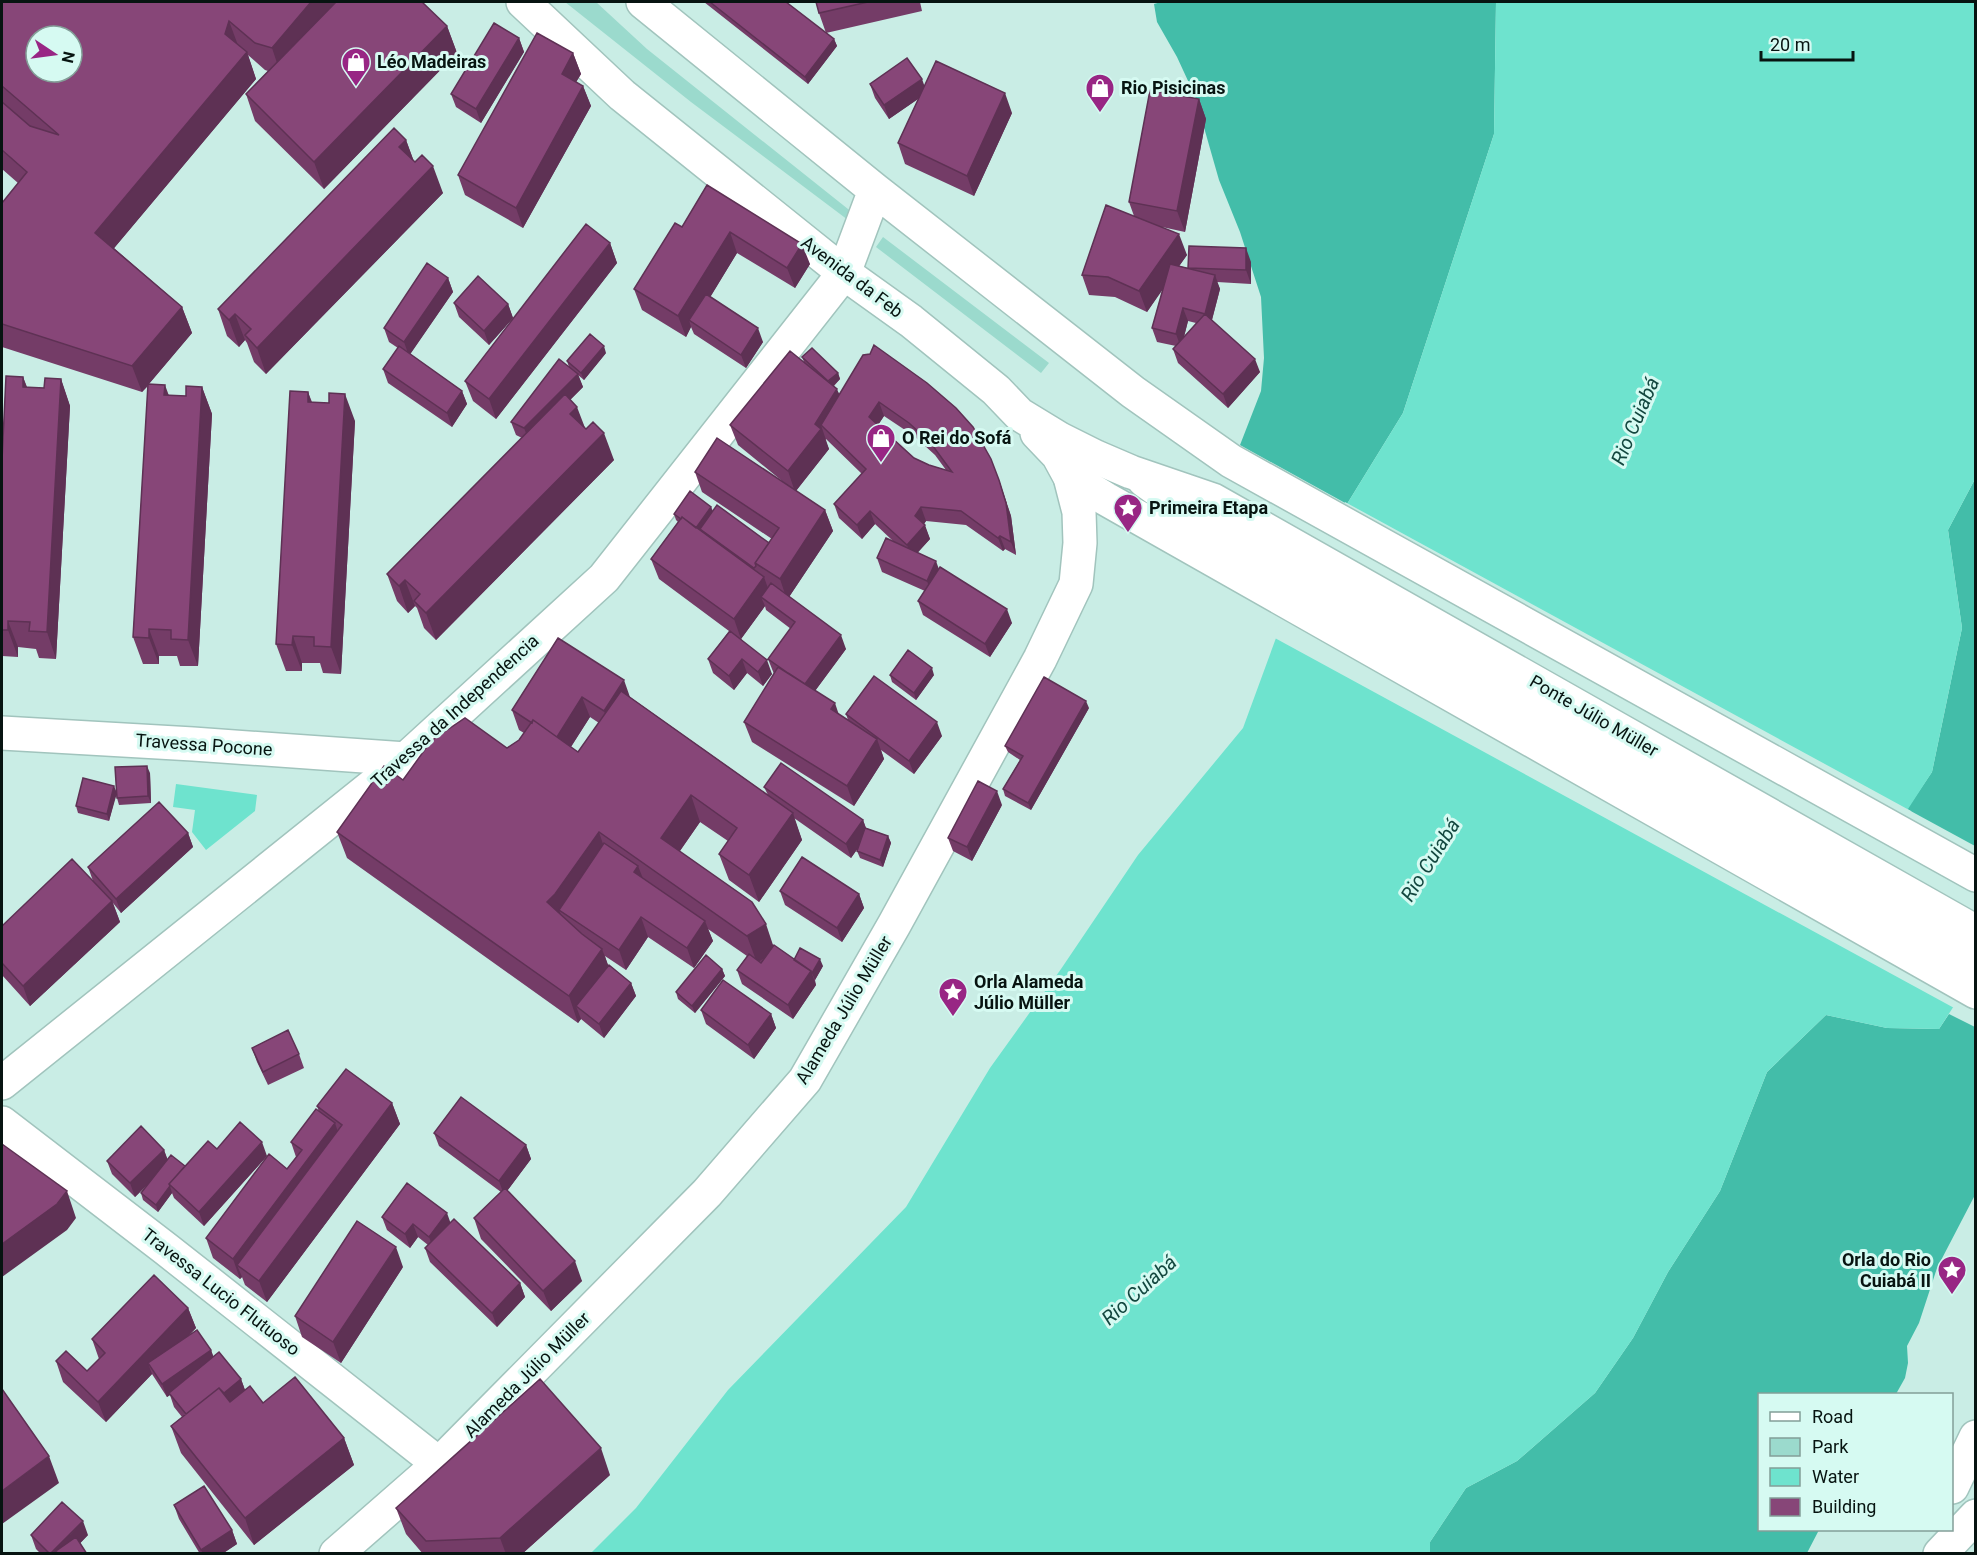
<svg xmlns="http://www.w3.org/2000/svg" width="1977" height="1555" font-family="Roboto,sans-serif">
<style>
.green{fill:#9bdacd}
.forest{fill:#43bda9}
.water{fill:#6ee3ce}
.pier{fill:#c9ede5}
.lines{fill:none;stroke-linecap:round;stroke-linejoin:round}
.minor-casing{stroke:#a1c4bd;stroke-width:36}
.major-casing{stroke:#a1c4bd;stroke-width:36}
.minor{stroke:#fff;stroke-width:33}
.major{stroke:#fff;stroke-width:33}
.wall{fill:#743c67;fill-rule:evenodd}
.shaded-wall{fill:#5e3154}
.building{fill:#874678;stroke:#5e3154;stroke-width:1.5;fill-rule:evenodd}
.labels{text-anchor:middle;stroke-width:6;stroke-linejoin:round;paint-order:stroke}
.poi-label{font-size:18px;font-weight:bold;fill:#071411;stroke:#d6faf2;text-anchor:start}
.street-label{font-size:18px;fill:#071411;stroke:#d6faf2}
.water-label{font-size:20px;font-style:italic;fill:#13473f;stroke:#d6faf2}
</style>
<rect width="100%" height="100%" fill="#c9ede5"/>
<path class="green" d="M565,2H596L647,49L848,209L851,212L848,220L691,102Z
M883,237L1049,363L1041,373L876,247Z"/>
<path class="forest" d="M1161,2H1496L1494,134L1403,413L1347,504L1240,445L1261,391L1264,358L1261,297L1240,232L1219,180L1195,96L1177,57L1157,22L1154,4Z
M1975,479V846L1907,809L1932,772L1962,628L1948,530Z
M1949,1014L1975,1027V1195L1937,1268L1919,1323L1907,1346L1908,1363L1905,1378L1896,1394H1760V1530H1819L1807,1553L1430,1554V1542L1466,1488L1517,1461L1595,1393L1633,1338L1668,1272L1720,1191L1767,1072L1826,1015L1887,1028L1939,1029Z"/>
<path class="water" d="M1496,2H1975V479L1948,530L1962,628L1932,772L1908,809L1963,992L1939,1029L1887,1028L1826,1015L1767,1072L1720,1191L1668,1272L1633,1338L1595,1393L1517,1461L1466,1488L1430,1542V1553L590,1554L636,1508L728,1390L906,1207L990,1068L1061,969L1138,855L1243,728L1276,638L1347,504L1403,413L1494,134Z
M176,784L257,795L255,811L206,850L192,832L195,810L173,807Z"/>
<path class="pier" d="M1345,502L1911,811L1928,856L1963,905L1969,951L1966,993L1956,1009L1273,637Z"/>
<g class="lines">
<g class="minor-casing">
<path id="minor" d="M1070,477L1106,499L1976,992
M1144,480L1201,521L1976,961
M2,733L193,744L406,759
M2,1123L166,1249L439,1464"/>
</g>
<g class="major-casing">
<path id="major" d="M523,2L622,95L844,273L911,321L996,390L1019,414L1060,439L1096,457L1131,472L1213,500L1976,932
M643,2L875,190L1133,392L1231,461L1976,875
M2,1083L406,759L604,578L844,273L875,190
M1952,1487L1976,1437
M336,1554L439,1464L707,1193L805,1080L894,925L1040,659L1076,584L1080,543L1079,512L1070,477L1058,455L1037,433
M1940,1554L1976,1516"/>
</g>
<use href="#minor" class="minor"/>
<use href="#major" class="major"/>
</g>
<path class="wall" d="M2,2L447,26L457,53L324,189L255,121L246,94L268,71L265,70L248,55L256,79L114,248L182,307L192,333L149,384L169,395L186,396L202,387L212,414L198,666H180L177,656H159V664H143L133,637L148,386L142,392L2,347V203L18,183L2,169Z
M704,2H786L826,33L819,13L816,2H920L922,11L826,33L834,39L837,46L808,84Z
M519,38L524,52L481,123L456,107L451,94Z
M573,53L581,74L576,82L583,86L591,106L523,228L465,195L458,175Z
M870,84L925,86L1012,113L974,196L905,164L898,143L919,98L889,119L875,98Z
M1199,99L1206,119L1185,232L1162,227L1187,255L1179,266L1188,268L1189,246L1251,262V284L1217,282L1220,289L1212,320L1260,372L1228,408L1178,363L1173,349L1176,346L1157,342L1152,328L1163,288L1147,312L1115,297L1089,295L1082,275L1134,216L1129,202ZM1188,321L1196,323L1184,337Z
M406,140L414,162L443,193L266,374L254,362L247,343L245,340L239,347L227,336L218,309Z
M707,185L810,264L795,288L737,253L710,297L763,342L746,368L694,334L691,327L686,337L642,310L634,289L682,227Z
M610,243L617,263L496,419L473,401L465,381Z
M448,278L453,292L410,354L462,391L467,404L452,427L388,383L383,369L398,348L389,342L384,328Z
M454,303L508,304L513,318L489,345L459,317Z
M606,353L584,380L578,375L583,387L570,400L585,428L614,460L436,640L424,628L417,608L415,606L408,613L397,601L387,574L522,438L516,435L511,422L569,367L567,361Z
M863,355L999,480L1011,516L1016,555L1005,549L1003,551L966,525L926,521L924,524L930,539L917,553L1012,623L990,657L923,615L918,601L925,591L882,572L877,558L893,541L875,524L862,539L839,518L834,504L862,474L826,439L825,440L829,449L796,491L825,510L833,531L789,597L846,649L815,691L839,715L848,720L846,714L942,736L914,774L881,750L884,759L854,806L752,742L744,722L774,674L768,659L791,629L766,610L765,606L741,639L772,674L763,686L747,673L734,690L713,673L708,659L729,631L659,579L651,559L678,522L676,520L674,514L711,507L713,511L769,543L772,539L702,492L695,472L787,485L738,445L730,425L804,362L802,357L838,373L840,379L834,386L840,395ZM884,416L914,436L935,455L946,470L929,465L914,458L878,425Z
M23,377L27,387L44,388L61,379L70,406L56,659L39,658L36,649L18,647V657L2,656V460Z
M308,392L312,402L355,421L341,674L323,673L320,663H302V671H286L276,644Z
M558,638L630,697L768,795L764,787L863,820L866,828L888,836L891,843L883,867L860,858L857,851L858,848L851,858L794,818L802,840L759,902L729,880L719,854L728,841L700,822L680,851L773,945L794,960L823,966L815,980L816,985L793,1019L742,984L737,970L747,956L708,929L713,941L694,968L648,937L626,970L605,956L608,966L631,983L636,996L604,1038L581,1019L578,1023L347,858L337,832L403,780L507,748L519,740L524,733L519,730L512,710ZM590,717L599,723L578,752L571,747Z
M890,675H934L916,700L892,682Z
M1089,708L1031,810L1005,796L1003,789L1020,760L1008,752L1005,746Z
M150,773L151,803L119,805L117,798L116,794L109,821L78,813L76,806L116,792Z
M1002,805L972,861L953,851L948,838Z
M188,833L193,847L121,913L113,903L120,922L30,1006L2,975V926L93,881L88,867Z
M780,891L859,894L864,908L842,942L785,905Z
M722,969L725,976L695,1013L678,999L676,992Z
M701,1010L771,1014L776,1028L754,1059L706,1024Z
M252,1048L299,1054L304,1068L268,1085L257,1062Z
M392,1103L400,1124L267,1302L245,1285L242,1277L240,1279L213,1258L206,1238L287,1169L296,1157L291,1142L319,1112L317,1106Z
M434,1133L526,1145L531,1159L507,1191L582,1281L551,1311L481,1239L474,1218L501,1192L439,1146Z
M217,1149L267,1156L204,1226L174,1198L172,1193L158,1212L143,1200L141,1193L147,1185L135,1197L112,1174L107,1161L164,1150L167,1159L185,1166Z
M382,1217L450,1222L520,1283L525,1297L497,1327L430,1262L425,1248L428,1245L418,1237L410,1248L387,1230Z
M403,1267L341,1363L302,1337L295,1316Z
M188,1308L196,1328L188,1336L211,1350L213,1356L241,1379L245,1390L263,1403L344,1438L354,1465L254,1545L181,1453L171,1426L182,1417L174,1407L170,1395L167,1397L152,1374L106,1422L63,1382L56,1361L87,1371L99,1359L92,1339Z
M610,1475L522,1554H423L406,1534L396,1508Z
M174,1505L232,1530L237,1544L222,1554H200L179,1519Z
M31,1535H88L80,1543L87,1554H41L36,1549Z"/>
<path class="shaded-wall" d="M311,2H343L281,75L272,48Z
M229,21L239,48L225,34Z
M447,26L457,53L324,189L314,162Z
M519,38L524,52L481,123L476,109Z
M834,39L837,46L808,84L805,77Z
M247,52L256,79L105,259L95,233Z
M573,53L581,74L569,94L562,74Z
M922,79L927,93L889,119L884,105Z
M583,86L591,106L523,228L516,208Z
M1005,93L1012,113L974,196L967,176Z
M1199,99L1206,119L1185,232L1177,211Z
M406,140L416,167L399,147Z
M433,166L443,193L266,374L257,348Z
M730,232L737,253L694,324L689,320L691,327L686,337L678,316Z
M1179,234L1187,255L1147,312L1139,291Z
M610,243L617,263L496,419L489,399Z
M802,244L810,264L795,288L787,268Z
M1246,248L1251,262V284L1246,270Z
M1215,275L1220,289L1210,327L1205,314Z
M448,278L453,292L409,356L404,342Z
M508,304L513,318L489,345L484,331Z
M182,307L192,333L142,392L132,366Z
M1183,308L1188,321L1181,348L1176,334Z
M235,314L245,340L239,347L229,320Z
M758,328L763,342L746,368L741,355Z
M604,346L606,353L584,380L581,373Z
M1255,359L1260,372L1228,408L1223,394Z
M838,373L840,379L830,389L828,382Z
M578,374L583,387L529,441L524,428Z
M23,377L33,404L23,387Z
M61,379L70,406L56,659L47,632Z
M165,385L175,412L164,395Z
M202,387L212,414L198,666L188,640Z
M837,389L845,409L821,425L829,449L795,492L788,471L815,424Z
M462,391L467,404L452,427L447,413Z
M308,392L317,419L308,402Z
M345,394L355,421L341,674L331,647Z
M879,402L884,416L874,431L869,417Z
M577,407L587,433L570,414Z
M604,433L614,460L436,640L426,613Z
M999,480L1011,516L1016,555L1011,542Z
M711,507L713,514L701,532L695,529Z
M921,507L926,521L920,530L915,516Z
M825,510L833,531L787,600L780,579Z
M870,511L875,524L862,539L857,525Z
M925,525L930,539L912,559L907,545Z
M1000,536L1005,549L1003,551L998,538Z
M936,561L941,575L932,595L927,581Z
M764,577L771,597H761L765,606L741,639L734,619Z
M405,580L415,606L408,613L399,586Z
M1007,609L1012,623L990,657L985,644Z
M8,621L18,647V657L8,630Z
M149,629L159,656V664L149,638Z
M841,635L846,649L809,699L804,685Z
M293,636L302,663V671L292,645Z
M742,659L747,673L734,690L729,676Z
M767,660L772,674L763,686L758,672Z
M932,668L934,675L916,700L914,693Z
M624,680L631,700L611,731L604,711Z
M582,697L590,717L563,759L556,738Z
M1086,701L1089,708L1031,810L1028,803Z
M835,703L842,724L831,709Z
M937,722L942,736L914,774L909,761Z
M877,739L884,759L854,806L847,786Z
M147,766L150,773L151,803L148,796Z
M114,786L117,793L109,821L107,814Z
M997,791L1002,805L972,861L967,847Z
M691,795L700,822L670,865L661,838Z
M793,813L802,840L759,902L749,875Z
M863,820L868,834L851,858L846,844Z
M599,832L608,859L559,910L564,922L547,902Z
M188,833L193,847L121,913L116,899Z
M888,836L891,843L883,867L880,860Z
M638,866L646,886L634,872Z
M859,894L864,908L842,942L837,928Z
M112,901L120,922L30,1006L23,986Z
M641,917L648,937L626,970L619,950Z
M705,921L713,941L694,968L687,948Z
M766,924L775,951L757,963L747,936Z
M602,949L612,975L576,1006L581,1019L578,1023L569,996Z
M820,959L823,966L815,980L812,973Z
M722,969L725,976L695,1013L692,1006Z
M811,971L816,985L793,1019L788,1005Z
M631,983L636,996L604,1038L599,1024Z
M771,1014L776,1028L754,1059L748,1045Z
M392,1103L400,1124L267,1302L259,1281Z
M335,1123L342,1144L237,1265L242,1277L240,1279L233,1259Z
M262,1142L267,1156L204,1226L199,1212Z
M526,1145L531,1159L504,1195L499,1181Z
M164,1150L169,1163L135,1197L130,1183Z
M170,1186L172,1193L158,1212L156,1205Z
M67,1191L76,1218L67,1230L2,1277V1244Z
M447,1213L452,1227L434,1250L429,1237Z
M413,1224L418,1237L410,1248L405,1234Z
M396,1247L403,1267L341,1363L333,1342Z
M575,1261L582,1281L551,1311L543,1291Z
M520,1283L525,1297L497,1327L492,1313Z
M188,1308L196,1328L154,1372L148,1363L152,1374L106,1422L98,1402Z
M211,1350L216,1364L169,1393L170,1395L167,1397L162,1384Z
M241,1379L246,1393L196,1434L191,1420Z
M344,1438L354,1465L254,1545L245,1518Z
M601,1448L610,1475L522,1554H506L500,1538Z
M49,1456L59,1483L2,1524V1491Z
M83,1521L88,1535L70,1554L56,1551L57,1554H51Z
M232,1530L237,1544L222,1554H203L201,1550Z"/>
<path class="building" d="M2,2H311L272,48L255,43L229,21L225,34L247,52L95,233L182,307L132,366L2,324V203L27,172L2,150V102L30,126L59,135L2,86ZM36,36H72V72H36Z
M336,2H422L447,26L314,162L246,94Z
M710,2H786L834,39L805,77Z
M816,2H868L819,13Z
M494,23L519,38L476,109L451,94Z
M537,33L573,53L562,74L583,86L516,208L458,175Z
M907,58L922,79L884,105L870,84Z
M936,61L1005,93L967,176L898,143Z
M1150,90L1199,99L1177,211L1129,202Z
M394,128L406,140L399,147L415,162L422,155L433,166L257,348L245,335L251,329L235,314L229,320L218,309Z
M707,185L802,244L787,268L730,232L678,316L634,289L675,223L682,227Z
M1106,205L1179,234L1139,291L1108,277L1082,275Z
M586,224L610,243L489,399L465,381Z
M1189,246L1246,248V270L1188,268Z
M427,263L448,278L404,342L384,328Z
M1170,264L1215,275L1205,314L1255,359L1223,394L1173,349L1205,314L1183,308L1176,334L1152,328Z
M478,276L508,304L484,331L454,303Z
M706,294L758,328L741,355L689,320Z
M590,334L604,346L581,373L567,361Z
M874,345L927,383L956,408L973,427L991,459L999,480L1006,503L1011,542L1000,536L998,538L961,511L921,507L915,516L925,525L907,545L870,511L857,525L834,504L866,469L821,425L863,355L870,354ZM879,402L909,423L930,442L952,472L929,465L914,458L869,417Z
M399,346L462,391L447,413L383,369Z
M812,348L838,373L828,381L802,357Z
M790,351L837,389L815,424L821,429L788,471L730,425Z
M559,359L578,374L524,428L511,422Z
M6,376L23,377V387L44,388L45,378L61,379L47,632L29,631L30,622L8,621V630H2V460Z
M148,384L165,385L164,395L186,396V386L202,387L188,640L171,639V630L149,629V638L133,637Z
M290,391L308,392V402L329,403V393L345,394L331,647L314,646V637L293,636L292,645L276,644Z
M565,394L577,407L570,414L586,429L593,422L604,433L426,613L414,601L420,594L405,580L399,586L387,574Z
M717,438L825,510L780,579L755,563L779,528L695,472Z
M690,491L711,507L696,528L682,517L681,519L674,514Z
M717,505L769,543L755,563L756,566L754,568L700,529Z
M682,517L764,577L734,619L651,559Z
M886,538L936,561L927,581L877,558Z
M940,567L1007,609L985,644L918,601Z
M771,583L841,635L805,684L788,673L768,659L795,622L761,597Z
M730,631L767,660L758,672L742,659L729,676L708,659Z
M558,638L624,680L604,711L582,697L557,737L533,720L532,723L512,710Z
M908,650L932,668L914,693L890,675Z
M778,667L835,703L831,709L877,739L847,786L744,722Z
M874,676L937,722L909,761L846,714Z
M1044,677L1086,701L1028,803L1003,789L1023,756L1005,746Z
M621,691L793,813L749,875L719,854L737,828L691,795L661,838L752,902L766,924L747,936L599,832L555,894L547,902L582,934L602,949L569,996L337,832L384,766L403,780L431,741L465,718L507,748L519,740L533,720L578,752Z
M781,763L863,820L846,844L764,787Z
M147,766L148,796L117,798L115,767Z
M83,778L114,786L107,814L76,806Z
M978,781L997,791L967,847L948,838Z
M159,802L188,833L116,899L88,867Z
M865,828L888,836L880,860L857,851Z
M604,843L638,866L634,872L705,921L687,948L641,917L619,950L559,910Z
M802,857L859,894L837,928L780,891Z
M72,859L112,901L23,986L2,963V926Z
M774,945L811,971L788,1005L737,970L749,954L761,963Z
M800,948L820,959L812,973L811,971L794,960Z
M706,955L722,969L692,1006L676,992Z
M609,965L631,983L599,1024L576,1006Z
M723,980L771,1014L748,1045L701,1010Z
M288,1030L299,1054L263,1072L252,1048Z
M346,1069L392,1103L259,1281L237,1265L342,1125L317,1106Z
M461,1097L526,1145L499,1181L434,1133Z
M316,1109L335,1123L233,1259L206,1238L269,1154L287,1169L302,1150L291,1142Z
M240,1122L262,1142L199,1212L169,1184L208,1141L217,1149Z
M141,1126L164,1150L130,1183L107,1161Z
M2,1144L67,1191L57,1204L2,1244Z
M171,1155L185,1166L169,1184L170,1186L156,1205L141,1193Z
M407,1183L447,1213L429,1237L413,1224L405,1234L382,1217Z
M505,1188L575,1261L543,1291L474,1218Z
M454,1219L520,1283L492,1313L425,1248Z
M357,1221L396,1247L333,1342L295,1316Z
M154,1275L188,1308L98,1402L56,1361L66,1351L87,1371L105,1353L92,1339Z
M197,1330L211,1350L162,1384L148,1363Z
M219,1352L241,1379L224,1393L219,1388L186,1414L169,1393Z
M295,1377L344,1438L245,1518L171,1426L219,1388L230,1402L250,1386L263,1403Z
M540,1379L601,1448L500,1538L426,1541L396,1508Z
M2,1389L49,1456L2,1491Z
M204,1486L232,1530L201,1550L174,1505Z
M62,1502L83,1521L50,1554L31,1535Z
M76,1537L87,1554H58L56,1551Z"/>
<defs>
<g id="shop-pin" transform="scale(1.5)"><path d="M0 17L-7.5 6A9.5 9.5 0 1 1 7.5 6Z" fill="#982684" stroke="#d6faf2"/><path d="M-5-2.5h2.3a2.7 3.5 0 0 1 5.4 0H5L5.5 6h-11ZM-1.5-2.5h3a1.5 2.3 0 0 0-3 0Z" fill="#fff"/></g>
<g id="sight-pin" transform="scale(1.5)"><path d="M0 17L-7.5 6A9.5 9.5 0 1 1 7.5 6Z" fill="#982684" stroke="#d6faf2"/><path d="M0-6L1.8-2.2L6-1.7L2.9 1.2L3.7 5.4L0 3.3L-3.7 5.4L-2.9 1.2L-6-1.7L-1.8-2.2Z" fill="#fff"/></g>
</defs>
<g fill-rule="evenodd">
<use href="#shop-pin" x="356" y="62"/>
<use href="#shop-pin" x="1100" y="88"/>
<use href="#shop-pin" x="881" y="438"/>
<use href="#sight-pin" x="1128" y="508"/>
<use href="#sight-pin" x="953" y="992"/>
<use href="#sight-pin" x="1952" y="1270"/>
</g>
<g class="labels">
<g class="poi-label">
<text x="377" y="68">Léo Madeiras</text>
<text x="1121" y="94">Rio Pisicinas</text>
<text x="902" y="444">O Rei do Sofá</text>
<text x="1149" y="514">Primeira Etapa</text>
<text x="974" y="988">Orla Alameda<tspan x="974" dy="21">Júlio Müller</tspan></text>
<text x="1931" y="1266" text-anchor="end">Orla do Rio<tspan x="1931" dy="21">Cuiabá II</tspan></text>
</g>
<g class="street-label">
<text transform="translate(852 277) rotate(37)" y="6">Avenida da Feb</text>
<text transform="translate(455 711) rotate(-42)" y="6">Travessa da Independencia</text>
<text transform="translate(1594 716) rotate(30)" y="6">Ponte Júlio Müller</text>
<text transform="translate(204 745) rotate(4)" y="6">Travessa Pocone</text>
<text transform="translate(844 1010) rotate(-59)" y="6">Alameda Júlio Müller</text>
<text transform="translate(221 1292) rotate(38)" y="6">Travessa Lucio Flutuoso</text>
<text transform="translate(527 1375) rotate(-45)" y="6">Alameda Júlio Müller</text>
</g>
<g class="water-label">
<text transform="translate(1635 421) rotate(-67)" y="7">Rio Cuiabá</text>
<text transform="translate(1430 860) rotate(-58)" y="7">Rio Cuiabá</text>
<text transform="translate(1139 1290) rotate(-42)" y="7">Rio Cuiabá</text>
</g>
</g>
<rect width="1977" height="1555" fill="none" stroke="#071411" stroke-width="6"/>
<rect x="1758" y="1393" width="195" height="138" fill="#d6faf2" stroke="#839e98" stroke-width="1.5"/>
<rect x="1770" y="1412" width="30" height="9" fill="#ffffff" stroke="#839e98" stroke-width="1.5"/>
<text x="1812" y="1423" font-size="18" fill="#071411">Road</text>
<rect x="1770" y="1438" width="30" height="18" fill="#9bdacd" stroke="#839e98" stroke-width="1.5"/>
<text x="1812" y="1453" font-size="18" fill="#071411">Park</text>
<rect x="1770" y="1468" width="30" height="18" fill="#6ee3ce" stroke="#839e98" stroke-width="1.5"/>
<text x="1812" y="1483" font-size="18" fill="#071411">Water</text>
<rect x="1770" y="1498" width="30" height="18" fill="#874678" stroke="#839e98" stroke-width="1.5"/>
<text x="1812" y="1513" font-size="18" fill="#071411">Building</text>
<g transform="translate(54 54) rotate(103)"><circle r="28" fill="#d6faf2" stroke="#839e98" stroke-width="1.5"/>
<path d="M0-4.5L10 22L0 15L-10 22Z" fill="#982684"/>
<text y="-9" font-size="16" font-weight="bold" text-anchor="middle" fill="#071411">N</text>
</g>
<path d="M1761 51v9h92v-9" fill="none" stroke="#071411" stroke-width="3"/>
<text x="1770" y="51" font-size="18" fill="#071411" stroke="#d6faf2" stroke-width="4.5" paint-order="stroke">20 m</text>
</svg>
